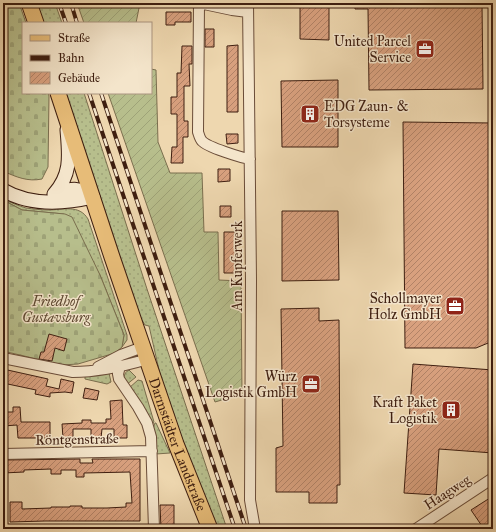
<svg xmlns="http://www.w3.org/2000/svg" width="496" height="532" font-family="'IM FELL Great Primer',serif">
<style>
.grass{fill:url(#grass-dots);stroke:#7a6e4e}
.cemetery{fill:url(#cemetery-stones);stroke:#7a6e4e}
.garden{fill:url(#garden-furrows);stroke:#7a6e4e}
.building{fill:url(#building-hatch);stroke:#3e1e10}
.lines{fill:none;stroke-linecap:round;stroke-linejoin:round}
.minor-casing{stroke:#6a4c38;stroke-width:12}
.secondary-casing{stroke:#3e1e10;stroke-width:15}
.primary-casing{stroke:#3e1e10;stroke-width:17}
.minor{stroke:#f4e5cb;stroke-width:10}
.secondary{stroke:#f4e5cb;stroke-width:13}
.primary{stroke:#e7bc78;stroke-width:15}
.rail-casing{stroke:#3e1e10;stroke-width:4}
.rail{stroke:#f4e5cb;stroke-width:2.5;stroke-dasharray:8;stroke-linecap:butt}
.labels{text-anchor:middle;stroke-width:3;stroke-linejoin:round;paint-order:stroke}
.poi-label{font-size:14px;fill:#3e1e10;stroke:#f4e5cb;text-anchor:end}
.street-label{font-size:14px;fill:#3e1e10;stroke:#f4e5cb}
.park-label{font-size:14px;font-style:italic;fill:#5c462f;stroke:#f4e5cb}
</style>
<defs>
<pattern id="grass-dots" width="8" height="8" patternUnits="userSpaceOnUse"><rect width="8" height="8" fill="#b7be8c"/><path d="M2 2h.1M6 6h.1" fill="none" stroke="#9ea378" stroke-width="1.8" stroke-linecap="round"/></pattern>
<pattern id="cemetery-stones" width="16" height="16" patternUnits="userSpaceOnUse"><rect width="16" height="16" fill="#b7be8c"/><path d="M2 7V4a2 2 0 0 1 4 0v3zM10 15v-3a2 2 0 0 1 4 0v3z" fill="#9ea378"/></pattern>
<pattern id="garden-furrows" width="10" height="10" patternUnits="userSpaceOnUse"><rect width="10" height="10" fill="#b7be8c"/><path d="M-1 1l2-2M0 10L10 0M9 11l2-2" fill="none" stroke="#9ea378"/></pattern>
<pattern id="building-hatch" width="6" height="6" patternUnits="userSpaceOnUse"><rect width="6" height="6" fill="#d8a07e"/><path d="M-1 1l2-2M0 6l6-6M5 7l2-2" fill="none" stroke="#b18266"/></pattern>
</defs>
<rect width="100%" height="100%" fill="#eed7af"/>
<filter id="stains"><feTurbulence type="fractalNoise" baseFrequency=".005" numOctaves="4"/><feColorMatrix values="0 0 0 0 .2 0 0 0 0 .09 0 0 0 0 .02 0 0 0 .5 -.17"/></filter>
<radialGradient id="worn" r=".72"><stop offset=".6" stop-color="#630" stop-opacity="0"/><stop offset="1" stop-color="#630" stop-opacity=".3"/></radialGradient>
<path class="grass" d="M36,3H55L62,23H43Z
M65,93H84L147,289L227,529H216L190,461L162,383L149,326L145,325L137,312Z
M3,199C10,202 19,206 26,208C33,209 41,210 48,210C63,210 79,204 88,219L127,335V340L122,347L124,335L100,275L64,214L22,210L3,200Z
M129,370L136,377L126,385C123,379 123,373 129,370Z
M109,373L111,382L107,384L85,379V376Z
M138,380L142,381L154,422L152,425L139,399L129,388Z
M155,423H156L170,453L156,454L153,428Z"/>
<path class="cemetery" d="M3,3H19L26,23H23V93H48L49,96L48,167L42,179C28,182 16,177 3,171Z
M3,200L22,210L65,214L72,217L100,275L124,335L122,347L115,353L78,364L62,365L3,351Z"/>
<path class="garden" d="M77,3H140L136,23H84Z
M151,69L156,70L158,142L170,173H202L204,232H218L219,280L241,281L242,394L215,402L108,93H151Z"/>
<path class="building" d="M300,3H329V40L300,39Z
M355,3H387V5L482,4L483,89L369,90L368,9H355Z
M166,12H191V22H175V25H166Z
M205,29H214V47H205Z
M238,45V112H227V46Z
M182,46H192V64H189L190,86H184V121H188V137H183V163H171L172,147H177V114H171V97H177V73H181Z
M338,80V147H282L281,81Z
M403,122L493,123V341L476,348H405Z
M226,134H238V143L227,144Z
M218,169H230V181L218,182Z
M220,206H231V217H220Z
M282,211H338L339,280L282,281Z
M224,232H235L236,273H224Z
M319,308V321L339,320L340,485H337V503H309V492H276V448L283,446L281,309Z
M49,334L67,339L64,351L55,348L52,361L39,359L41,352H44Z
M413,364L493,370V453L439,449L436,495L404,493Z
M3,369L48,379L46,386L59,389L61,379L74,382L72,393L65,392L50,393V397L35,394L36,390L3,383Z
M85,388L99,391L97,400L83,398Z
M122,400L123,425H127V438H114V429H102L101,438H91V429H73V438H63L62,424L82,423V420H91V423H106V419H111L110,401Z
M13,407H20L21,422H50V438H18L17,425L3,426V412H13Z
M80,459V463H93L92,459H140V521H45L10,522V502H22V509L51,508V507H70V506H82V508H107L126,507V503H132L130,472L84,473V477H76V470H61V474H51V469L24,470V472L3,473V460Z
M493,496V523L484,529L471,510Z
M160,505H174V529H161Z"/>
<g class="lines">
<g class="minor-casing">
<path id="minor" d="M248,3L251,280L250,500L255,529
M248,12L232,10L199,3L198,132C199,135 200,139 202,141C207,147 242,158 250,159
M3,358L73,372C98,372 124,366 148,359
M120,366L118,374L119,379L138,407L147,423L151,437L154,529
M98,367L121,355L143,347
M3,454L152,451
M416,529L493,478"/>
</g>
<g class="secondary-casing">
<path id="secondary" d="M3,190C30,206 63,204 93,197
M54,194C72,174 69,155 67,130
M54,194C72,188 76,186 93,197"/>
</g>
<g class="primary-casing">
<g id="primary">
<path d="M29,3L36,23"/>
<path id="s1" d="M58,93L112,257L176,444L210,529"/>
</g>
</g>
<use href="#minor" class="minor"/>
<use href="#secondary" class="secondary"/>
<use href="#primary" class="primary"/>
<g class="rail-casing">
<path id="rail" d="M59,3L66,23
M71,3L77,23
M89,93L235,529
M101,93L246,529"/>
</g>
<use href="#rail" class="rail"/>
</g>
<defs>
<g id="office-square" transform="scale(1)"><rect x="-9" y="-9" width="18" height="18" rx="4" fill="#8f2418" stroke="#f4e5cb"/><path d="M-6-3h4V-5.5h4V-3h4V5H-6ZM-1-4.5V-3h2v-1.5ZM-6 0V1H6V0Z" fill="#fff"/></g>
<g id="building-square" transform="scale(1)"><rect x="-9" y="-9" width="18" height="18" rx="4" fill="#8f2418" stroke="#f4e5cb"/><path d="M-4-6H4V6H1V3H-1V6H-4ZM-2.5-4.3h1.7v1.8h-1.7ZM.8-4.3h1.7v1.8H.8ZM-2.5-1h1.7V.8h-1.7ZM.8-1h1.7V.8H.8Z" fill="#fff"/></g>
</defs>
<g fill-rule="evenodd">
<use href="#office-square" x="425" y="49"/>
<use href="#building-square" x="310" y="114"/>
<use href="#office-square" x="455" y="306"/>
<use href="#office-square" x="311" y="384"/>
<use href="#building-square" x="451" y="410"/>
</g>
<g class="labels">
<g class="poi-label">
<text x="411" y="46">United Parcel<tspan x="411" dy="16">Service</tspan></text>
<text x="324" y="111" text-anchor="start">EDG Zaun- &amp;<tspan x="324" dy="16">Torsysteme</tspan></text>
<text x="441" y="303">Schollmayer<tspan x="441" dy="16">Holz GmbH</tspan></text>
<text x="297" y="381">Würz<tspan x="297" dy="16">Logistik GmbH</tspan></text>
<text x="437" y="407">Kraft Paket<tspan x="437" dy="16">Logistik</tspan></text>
</g>
<g class="street-label">
<text transform="translate(237 266) rotate(-90)" y="5">Am Kupferwerk</text>
<text transform="translate(77 439) rotate(-1)" y="5">Röntgenstraße</text>
<text dy="5" stroke="none"><textPath href="#s1" startOffset="371">Darmstädter Landstraße</textPath></text>
<text transform="translate(447 492) rotate(-33)" y="5">Haagweg</text>
</g>
<g class="park-label">
<text x="56" y="306">Friedhof<tspan x="56" dy="16">Gustavsburg</tspan></text>
</g>
</g>
<rect width="496" height="532" fill="none" stroke="#eed7af" stroke-width="16"/>
<rect x="4" y="4" width="488" height="524" fill="none" stroke="#3e1e10" stroke-width="2"/>
<rect x="8" y="8" width="480" height="516" fill="none" stroke="#3e1e10"/>
<rect x="22" y="22" width="130" height="72" fill="#f4e5cb" stroke="#ab9580"/>
<rect x="30" y="35" width="20" height="6" fill="#e7bc78" stroke="#ab9580"/>
<text x="58" y="42" font-size="12" fill="#3e1e10">Straße</text>
<rect x="30" y="55" width="20" height="6" fill="#3e1e10" stroke="#ab9580"/>
<text x="58" y="62" font-size="12" fill="#3e1e10">Bahn</text>
<rect x="30" y="72" width="20" height="12" fill="url(#building-hatch)" stroke="#ab9580"/>
<text x="58" y="82" font-size="12" fill="#3e1e10">Gebäude</text>
<rect width="100%" height="100%" filter="url(#stains)"/>
<rect width="100%" height="100%" fill="url(#worn)"/>
</svg>
